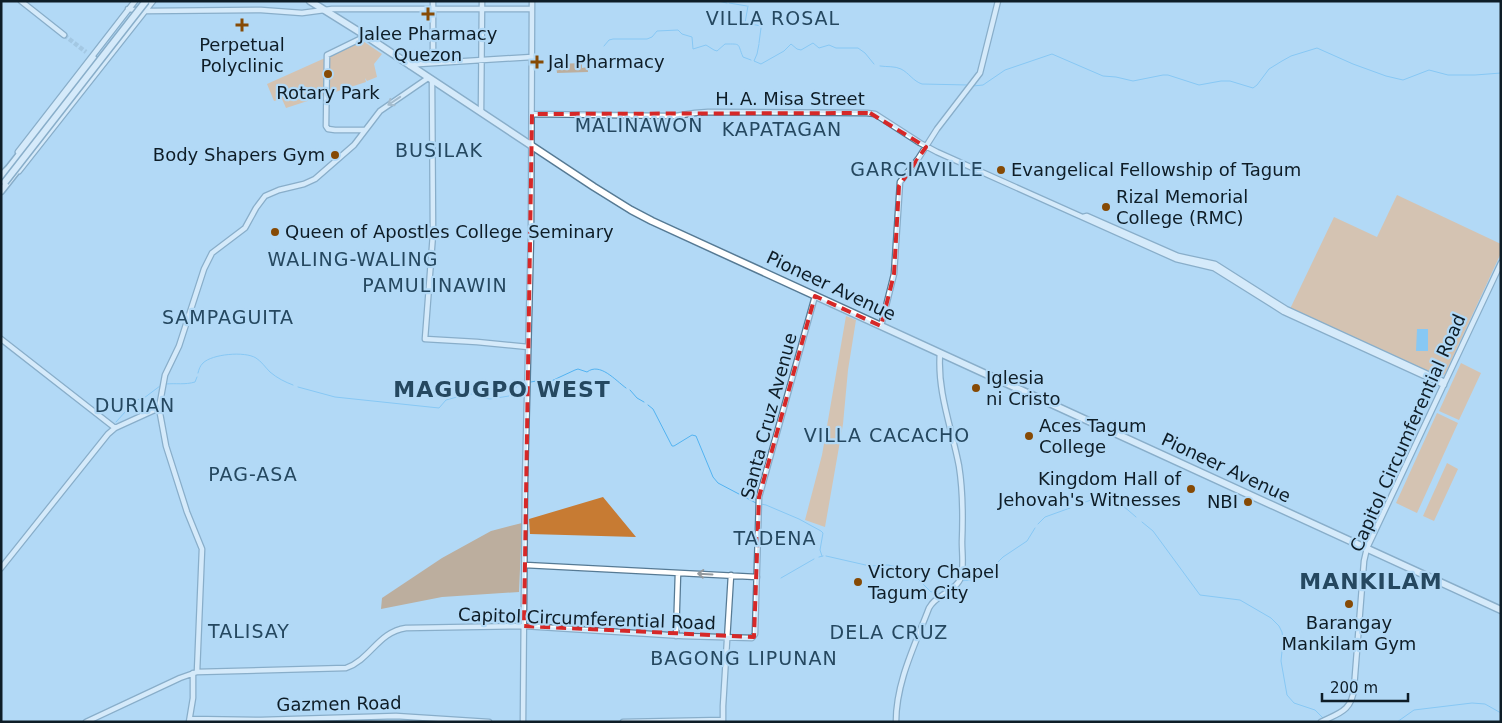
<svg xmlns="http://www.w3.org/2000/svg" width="1502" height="723" font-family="'DejaVu Sans',sans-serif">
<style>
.green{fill:#fda95f}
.forest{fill:#c77b33}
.water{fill:#53b3f1}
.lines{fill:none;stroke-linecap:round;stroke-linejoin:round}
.stream{stroke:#53b3f1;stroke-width:1}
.secondary-tunnel{stroke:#91b3cd;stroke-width:4.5;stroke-dasharray:4.5 2;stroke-linecap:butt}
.secondary-casing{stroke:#567a94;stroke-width:7}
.highway-casing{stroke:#567a94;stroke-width:9}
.secondary{stroke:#fff;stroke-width:4.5}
.highway{stroke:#fff;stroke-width:6}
.highway-bridge-casing{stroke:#567a94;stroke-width:9;stroke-linecap:butt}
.highway-bridge{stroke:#fff;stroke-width:6}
.oneway{stroke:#93999e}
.marked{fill:none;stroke:#d62828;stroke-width:4;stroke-dasharray:10 6;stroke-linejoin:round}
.poi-dot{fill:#864a05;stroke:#b2d9f6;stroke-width:2}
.labels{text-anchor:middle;stroke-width:4.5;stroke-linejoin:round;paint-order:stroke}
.poi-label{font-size:18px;fill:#0e1d27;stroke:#b2d9f6;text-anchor:start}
.street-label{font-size:18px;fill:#0e1d27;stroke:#b2d9f6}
.neighbourhood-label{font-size:19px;letter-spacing:1px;fill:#254860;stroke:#b2d9f6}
.district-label{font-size:22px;font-weight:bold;letter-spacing:1px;fill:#254860;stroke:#b2d9f6}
</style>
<rect width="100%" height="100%" fill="#b2d9f6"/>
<path class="green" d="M363,41L382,54L374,64L377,77L367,81L365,78L366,82L286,108L282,99L274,101L267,84Z
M1397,195L1501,244V253L1445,374L1441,377H1437L1290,309L1334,217L1377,237Z
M846,316L856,320L848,370L843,424L825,527L805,520L822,455Z
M1461,363L1481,373L1459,420L1439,411Z
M1437,413L1458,423L1417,513L1396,503Z
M1447,463L1458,469L1434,521L1423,516Z"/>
<path class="forest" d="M582,63V68L588,67V72L557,73L556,64Z
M603,497L636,537L530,534L529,519Z
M522,523L519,592L442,597L381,609L382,598L442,558L491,531Z"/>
<path class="water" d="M1417,329H1428V351H1416Z"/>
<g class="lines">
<path class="stream" d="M718,1L727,3
M729,3L747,6
M748,6L745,23L761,26
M759,43L761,28
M759,44L757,54L754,61L761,64L784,51L791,44L797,49L801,50L813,43L819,48L829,45L836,48H858L865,53L874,64
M604,46L609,40L613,39H647L652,37L657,31L678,30L682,34L692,37L693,49L706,45L714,50L717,51L725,44C742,44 737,43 743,57L751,60
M880,66C887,67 895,66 901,69C909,73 913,81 922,84L968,85
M973,86L983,85L1005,70L1052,54L1103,76L1116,77L1133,81L1163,75H1168L1199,85L1221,81H1230L1253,88L1257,85L1269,69L1282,61L1291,56L1317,48L1353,64L1386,76L1403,80L1429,70L1448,75H1475L1501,73
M198,373C199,369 200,366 203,363C212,354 245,351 256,358C261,361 265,367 270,372C277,378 285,382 293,385
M531,382L536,381L542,382
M547,383L575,370L578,369L587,372C600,362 615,380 626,388
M166,384C176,383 185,385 195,382L197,377
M298,387L335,397L439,408L446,400L468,394H474L478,397L490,399L509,396L519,384L525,382
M630,390L637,398L644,402
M648,405L653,409L672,446H674L692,435L696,436L713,477L718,483L756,503
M116,422L136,400L144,398L160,386
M761,504L766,505L799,519L821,531L823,533L820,550L822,556
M1076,506C1107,492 1112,496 1136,517
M1142,522L1153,531L1200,595L1240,600L1271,618L1279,626L1282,632L1283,641L1281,661L1287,695L1294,703L1315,710L1323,718
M1038,524L1045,517L1070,508
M826,556L870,566L888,565L897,567L916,577L931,592L955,583
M819,557L823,556
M781,578L814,559
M961,581L978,579L985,575L1003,557L1027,541L1035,528
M1397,722L1414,710L1472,703L1485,704L1501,713"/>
<path class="secondary-tunnel" d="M64,35L86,52"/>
<g class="secondary-casing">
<path id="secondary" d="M21,1L64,35
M128,9L146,11L261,10L302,13L332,9H532
M433,63V1
M410,66L419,64L532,57
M432,80L433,234L425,339L477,342L528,347
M481,112L482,1
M532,114L675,116L695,113L708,112L867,113L875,114L920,143L937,152L1176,259L1214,268L1284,312L1444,385
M364,130H335L328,129L326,126L327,55L366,36
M18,152L135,1
M19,171L153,1
M1083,217L1087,216L1178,256L1215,264L1286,309L1445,382
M881,326L894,274L900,182L918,159L937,129L980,73L998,1
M1,339L115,428
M525,565L757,577
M1,568L108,434L115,428L159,408
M676,636L678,573
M197,672L202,549L187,512L166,446L159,408L165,375L179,346L204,269L212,253L245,228L256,208L265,196L279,190L304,184L315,179L354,145L380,111L428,78
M190,719L261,720L396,716L489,722
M86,722L180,678L197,672L346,668C371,659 378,632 406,628L524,626L683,636L752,638L755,634L759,497L815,296
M189,722L193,698V673
M523,722L525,481L531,235L532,1
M623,722L723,720
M723,722V706L731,575
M896,722C896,682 915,645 929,608C936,594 956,592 961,577C964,567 962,553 962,542C963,517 963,491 959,466C952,429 937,392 940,353
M1321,722C1339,713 1352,711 1354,688L1364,561L1367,548L1501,263"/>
</g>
<g class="highway-casing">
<path id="highway" d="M310,1L366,36L594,187L631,210L652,221L1501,610
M1,176L9,168L94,59
M1,191L19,168"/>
</g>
<use href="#secondary" class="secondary"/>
<use href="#highway" class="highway"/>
<g class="highway-bridge-casing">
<path id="highway-bridge" d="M5,182L146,1"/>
</g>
<use href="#highway-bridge" class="highway-bridge"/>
</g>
<defs><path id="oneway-shaft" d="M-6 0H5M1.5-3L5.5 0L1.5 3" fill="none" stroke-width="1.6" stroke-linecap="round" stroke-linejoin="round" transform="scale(1.25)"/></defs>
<g class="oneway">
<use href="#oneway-shaft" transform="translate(394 101) rotate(146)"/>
<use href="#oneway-shaft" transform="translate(705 574) rotate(-177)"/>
</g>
<path d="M0 0H1502V723H0ZM870,113L926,147L899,186L894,274L881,326L815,296L759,497L754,637L524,626L532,114Z" fill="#b2d9f6" fill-opacity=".55" fill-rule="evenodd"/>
<path class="marked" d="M870,113L926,147L899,186L894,274L881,326L815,296L759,497L754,637L524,626L532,114Z"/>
<g class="poi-dot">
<path d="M425.5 6.5h5v5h5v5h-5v5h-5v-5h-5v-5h5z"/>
<path d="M239.5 17.5h5v5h5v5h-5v5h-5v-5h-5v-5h5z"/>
<path d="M534.5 54.5h5v5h5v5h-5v5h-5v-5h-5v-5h5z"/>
<circle cx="328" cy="74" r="5"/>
<circle cx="335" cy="155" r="5"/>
<circle cx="1001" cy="170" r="5"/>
<circle cx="1106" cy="207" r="5"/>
<circle cx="275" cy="232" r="5"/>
<circle cx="976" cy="388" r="5"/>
<circle cx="1029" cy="436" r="5"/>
<circle cx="1191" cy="489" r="5"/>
<circle cx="1248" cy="502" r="5"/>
<circle cx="858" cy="582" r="5"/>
<circle cx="1349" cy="604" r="5"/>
</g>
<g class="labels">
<g class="poi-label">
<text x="428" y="40" text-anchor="middle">Jalee Pharmacy<tspan x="428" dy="21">Quezon</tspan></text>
<text x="242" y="51" text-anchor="middle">Perpetual<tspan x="242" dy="21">Polyclinic</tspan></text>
<text x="548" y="68">Jal Pharmacy</text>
<text x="328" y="99" text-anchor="middle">Rotary Park</text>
<text x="325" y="161" text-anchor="end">Body Shapers Gym</text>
<text x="1011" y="176">Evangelical Fellowship of Tagum</text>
<text x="1116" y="203">Rizal Memorial<tspan x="1116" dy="21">College (RMC)</tspan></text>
<text x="285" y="238">Queen of Apostles College Seminary</text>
<text x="986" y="384">Iglesia<tspan x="986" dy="21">ni Cristo</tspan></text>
<text x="1039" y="432">Aces Tagum<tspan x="1039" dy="21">College</tspan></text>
<text x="1181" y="485" text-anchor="end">Kingdom Hall of<tspan x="1181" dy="21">Jehovah's Witnesses</tspan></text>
<text x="1238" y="508" text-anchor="end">NBI</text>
<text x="868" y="578">Victory Chapel<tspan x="868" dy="21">Tagum City</tspan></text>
<text x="1349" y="629" text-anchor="middle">Barangay<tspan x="1349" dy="21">Mankilam Gym</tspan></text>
</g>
<g class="street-label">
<text x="790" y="105">H. A. Misa Street</text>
<text transform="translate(831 286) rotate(25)" y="6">Pioneer Avenue</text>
<text transform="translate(769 416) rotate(-75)" y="6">Santa Cruz Avenue</text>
<text transform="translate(1408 433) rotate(-66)" y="6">Capitol Circumferential Road</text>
<text transform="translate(1226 468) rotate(25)" y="6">Pioneer Avenue</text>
<text transform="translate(587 619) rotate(2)" y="6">Capitol Circumferential Road</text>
<text transform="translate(339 704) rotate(-1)" y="6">Gazmen Road</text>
</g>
<g class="neighbourhood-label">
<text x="773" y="25">VILLA ROSAL</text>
<text x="639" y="132">MALINAWON</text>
<text x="782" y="136">KAPATAGAN</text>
<text x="439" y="157">BUSILAK</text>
<text x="917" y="176">GARCIAVILLE</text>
<text x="353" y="266">WALING-WALING</text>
<text x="435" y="292">PAMULINAWIN</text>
<text x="228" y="324">SAMPAGUITA</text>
<text x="135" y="412">DURIAN</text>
<text x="887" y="442">VILLA CACACHO</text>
<text x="253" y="481">PAG-ASA</text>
<text x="775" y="545">TADENA</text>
<text x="249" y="638">TALISAY</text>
<text x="889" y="639">DELA CRUZ</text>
<text x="744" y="665">BAGONG LIPUNAN</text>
</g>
<g class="district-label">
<text x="502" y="397">MAGUGPO WEST</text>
<text x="1371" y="589">MANKILAM</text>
</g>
</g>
<rect width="1502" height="723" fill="none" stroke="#0e1d27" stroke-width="5"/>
<path d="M1322 693v8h86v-8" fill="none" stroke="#0e1d27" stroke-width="2.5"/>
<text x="1330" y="693" font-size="15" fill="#0e1d27" stroke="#b2d9f6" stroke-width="4" paint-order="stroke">200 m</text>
</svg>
